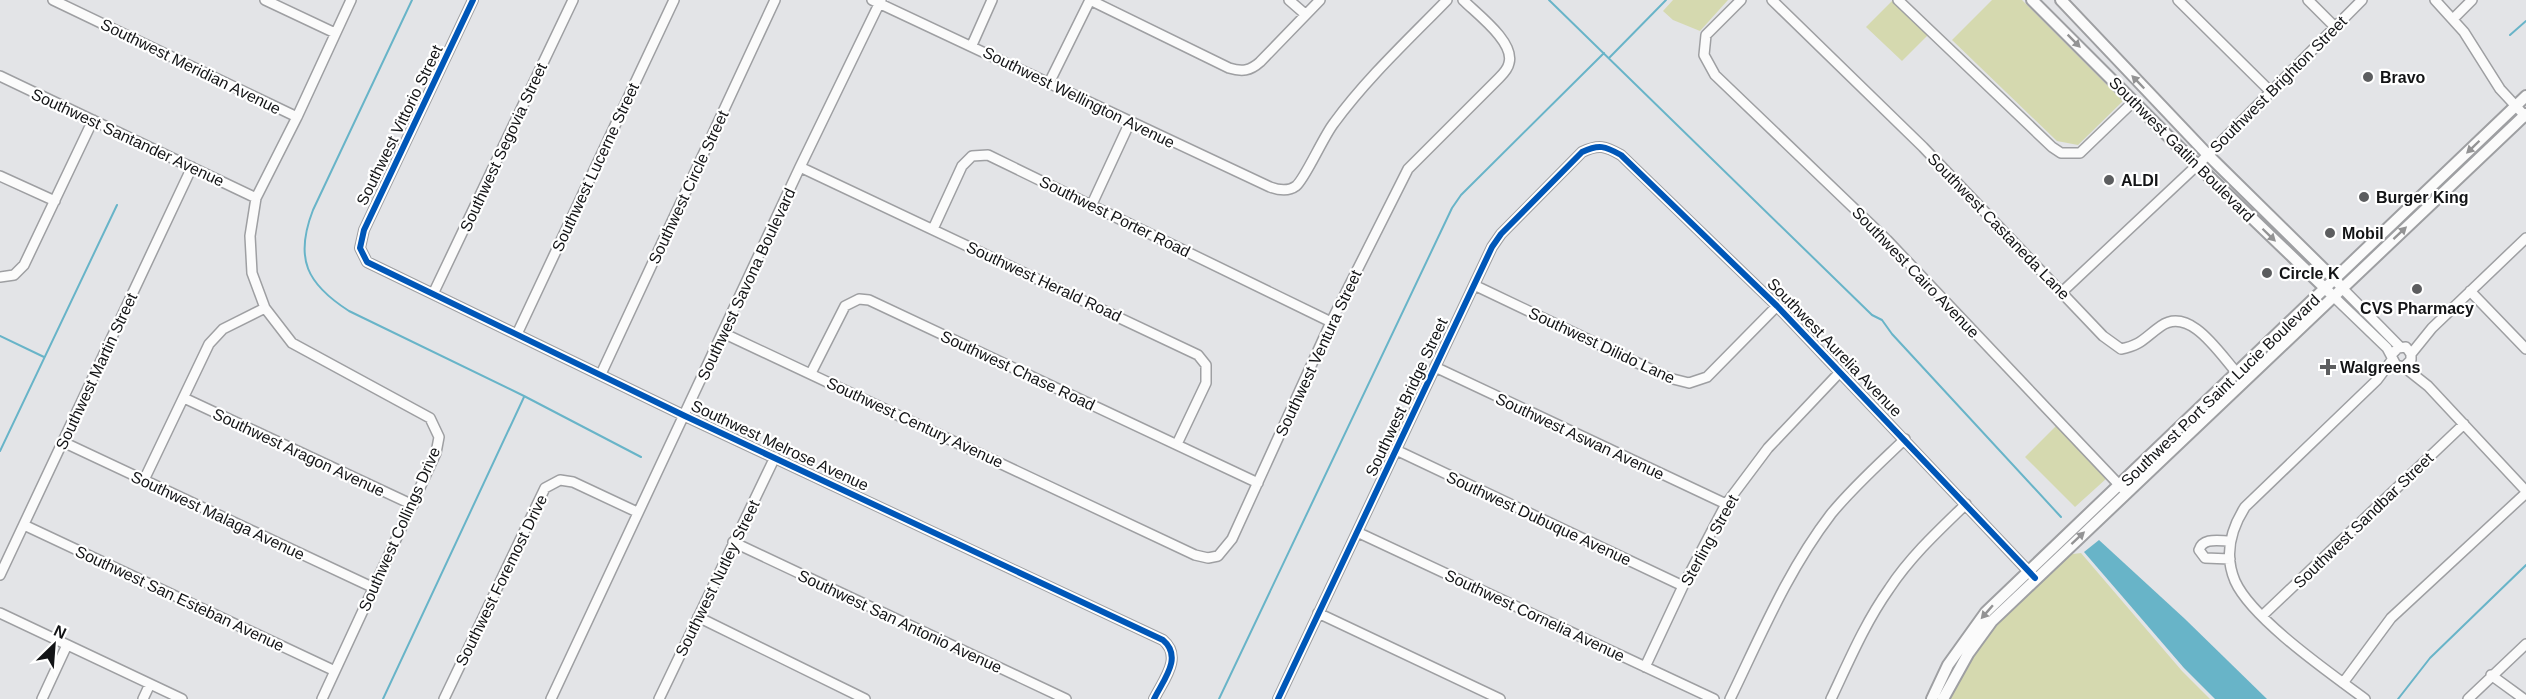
<svg xmlns="http://www.w3.org/2000/svg" width="2526" height="699" font-family="Helvetica,sans-serif">
<style>
.green{fill:#d5d9af}
.water{fill:#68b4c8}
.lines{fill:none;stroke-linecap:round;stroke-linejoin:round}
.stream{stroke:#68b4c8;stroke-width:2}
.minor-casing{stroke:#9e9fa2;stroke-width:12}
.major-casing{stroke:#9e9fa2;stroke-width:14}
.minor{stroke:#fbfbfb;stroke-width:9}
.major{stroke:#fbfbfb;stroke-width:10}
.cycleway-casing{stroke:#fff;stroke-width:10}
.cycleway{stroke:#0057b8;stroke-width:6}
.oneway{fill:#939394}
.poi-dot{fill:#5c5d5f;stroke:#fff;stroke-width:2}
.labels{text-anchor:middle;stroke-width:4.5;stroke-linejoin:round;paint-order:stroke}
.street-label{font-size:16px;fill:#131416;stroke:#fff}
.poi-label{font-size:16px;font-weight:bold;fill:#131416;stroke:#fff;text-anchor:start}
</style>
<rect width="100%" height="100%" fill="#e3e4e7"/>
<path class="green" d="M1673,0H1728L1700,31L1673,20L1663,11Z
M1893,0L1930,33L1902,61L1866,27Z
M1992,0H2022L2123,101L2078,145L2057,141L1952,40Z
M2058,424L2107,478L2075,507L2025,457Z
M2081,553L2182,671L2210,699H1947L1971,656L1995,623L2065,555Z"/>
<path class="water" d="M2099,540L2185,619L2267,699H2215L2184,668L2084,552Z"/>
<g class="lines">
<path class="stream" d="M412,0L313,210C294,259 307,284 349,311L524,396L641,457
M1549,0L1872,315L1882,320L1892,334L2061,517
M2510,35L2526,21
M1609,58L1666,0
M0,336L44,357
M0,451L117,205
M383,699L524,397
M1219,699L1452,208L1461,195L1604,53
M2398,699L2430,658L2526,565"/>
<g class="minor-casing">
<path id="minor" d="M53,0L297,117
M265,0L335,33
M473,0L364,230L360,248L367,262L685,416L1163,640C1183,657 1164,679 1154,699
M872,0L1270,187C1278,190 1288,192 1296,186C1305,179 1323,137 1334,123C1367,78 1408,40 1447,0
M1090,0L1229,68C1242,72 1250,71 1260,62L1320,0
M1289,0L1305,14
M1741,0L1706,35L1704,55L1715,75L1887,240L2124,490
M1772,0L1923,147L2103,336L2121,349C2142,345 2145,337 2161,326C2190,306 2219,353 2237,373
M1898,0L2052,147L2061,153H2080L2134,101
M2178,0L2270,91
M2308,0L2335,27
M2435,0L2464,32L2500,89L2526,117
M2453,19L2472,0
M972,45L992,0
M0,76L256,198
M1049,83L1090,0
M800,167L1198,355L1206,365V383L1177,444
M0,176L55,201
M1092,204L1130,122
M933,229L962,166L972,156L988,155L1331,322
M0,277L14,275L24,265L93,120
M1474,285L1669,378L1689,383L1707,377L1777,306
M2342,288L2400,347
M2470,291L2526,349
M2062,292L2208,155L2362,0
M433,294L573,0
M2333,296L2387,348L2396,365L2404,367L2411,360V354L2406,347L2398,348L2392,354
M723,333L1195,555L1208,558L1218,556L1232,539L1331,322L1408,169L1499,78C1503,74 1508,69 1509,63C1515,42 1477,14 1463,0
M517,334L674,0
M2411,354L2432,328L2526,238
M1435,367L1726,504
M2404,367L2428,386L2526,491
M811,373L845,306L859,299L869,300L1258,483
M601,374L775,0
M184,398L413,505
M63,442L374,588
M1396,450L1683,586
M144,480L209,344L223,329L265,308
M24,525L335,671
M1357,532L1714,699
M733,542L1066,699
M2230,559L2205,558L2199,550C2203,537 2219,541 2230,541
M0,575L192,167
M0,613L182,699
M1318,613L1500,699
M2262,616L2464,424
M698,617L865,699
M1645,667L1683,586L1726,504L1768,448L1840,372
M2491,675L2524,699
M2343,683L2391,618L2526,493
M42,699L67,645
M143,699L150,684
M322,699L436,453L439,437L430,418L292,343L265,308L252,273L250,236L256,198L297,117L351,0
M444,699L545,488L560,480L573,482L637,512
M551,699L800,167L881,0
M659,699L775,457
M1278,699L1492,247L1501,234L1582,152C1599,144 1605,146 1621,155L1777,306L2033,576
M1730,699C1761,635 1788,570 1831,514C1853,487 1880,463 1905,439
M1831,699C1849,661 1865,623 1889,589C1910,557 1938,531 1966,504
M2365,699C2330,673 2252,619 2235,581C2224,555 2231,529 2245,507L2377,380L2392,360
M2468,699L2526,644"/>
</g>
<g class="major-casing">
<path id="major" d="M2032,0L2197,165L2331,294
M2061,0L2208,155L2340,285
M1932,699L1948,665L1986,612L2526,96
M1943,699L1968,654L1992,621L2526,114"/>
</g>
<use href="#minor" class="minor"/>
<use href="#major" class="major"/>
<g class="cycleway-casing">
<path id="cycleway" d="M473,0L364,230L360,248L367,262L685,416L1163,640C1183,657 1164,679 1154,699
M1278,699L1492,247L1501,234L1582,152C1599,144 1605,146 1621,155L1777,306L2035,578"/>
</g>
<use href="#cycleway" class="cycleway"/>
</g>
<defs><path id="oneway-solid" d="M-6-.8H1V-3.2L6.5 0L1 3.2V.8H-6Z" transform="scale(1.5)"/></defs>
<g class="oneway">
<use href="#oneway-solid" transform="translate(2074 41) rotate(45)"/>
<use href="#oneway-solid" transform="translate(2138 82) rotate(-134)"/>
<use href="#oneway-solid" transform="translate(2473 147) rotate(136)"/>
<use href="#oneway-solid" transform="translate(2400 233) rotate(-43)"/>
<use href="#oneway-solid" transform="translate(2269 235) rotate(44)"/>
<use href="#oneway-solid" transform="translate(2078 538) rotate(-43)"/>
<use href="#oneway-solid" transform="translate(1987 612) rotate(131)"/>
</g>
<g class="poi-dot">
<circle cx="2368" cy="77" r="6"/>
<circle cx="2109" cy="180" r="6"/>
<circle cx="2364" cy="197" r="6"/>
<circle cx="2330" cy="233" r="6"/>
<circle cx="2267" cy="273" r="6"/>
<circle cx="2417" cy="289" r="6"/>
<path d="M2325 358h6v6h6v6h-6v6h-6v-6h-6v-6h6z"/>
</g>
<g class="labels">
<g class="street-label">
<text transform="translate(191 66) rotate(26)" y="6">Southwest Meridian Avenue</text>
<text transform="translate(2278 84) rotate(-45)" y="6">Southwest Brighton Street</text>
<text transform="translate(1079 97) rotate(26)" y="6">Southwest Wellington Avenue</text>
<text transform="translate(399 125) rotate(-64)" y="6">Southwest Vittorio Street</text>
<text transform="translate(128 137) rotate(25)" y="6">Southwest Santander Avenue</text>
<text transform="translate(503 147) rotate(-65)" y="6">Southwest Segovia Street</text>
<text transform="translate(2182 149) rotate(45)" y="6">Southwest Gatlin Boulevard</text>
<text transform="translate(595 167) rotate(-65)" y="6">Southwest Lucerne Street</text>
<text transform="translate(688 187) rotate(-65)" y="6">Southwest Circle Street</text>
<text transform="translate(1115 216) rotate(26)" y="6">Southwest Porter Road</text>
<text transform="translate(1999 226) rotate(46)" y="6">Southwest Castaneda Lane</text>
<text transform="translate(1916 272) rotate(46)" y="6">Southwest Cairo Avenue</text>
<text transform="translate(1044 281) rotate(25)" y="6">Southwest Herald Road</text>
<text transform="translate(746 284) rotate(-65)" y="6">Southwest Savona Boulevard</text>
<text transform="translate(1602 345) rotate(25)" y="6">Southwest Dilido Lane</text>
<text transform="translate(1835 347) rotate(46)" y="6">Southwest Aurelia Avenue</text>
<text transform="translate(1318 353) rotate(-65)" y="6">Southwest Ventura Street</text>
<text transform="translate(1018 370) rotate(25)" y="6">Southwest Chase Road</text>
<text transform="translate(96 371) rotate(-65)" y="6">Southwest Martin Street</text>
<text transform="translate(2220 390) rotate(-44)" y="6">Southwest Port Saint Lucie Boulevard</text>
<text transform="translate(1406 397) rotate(-65)" y="6">Southwest Bridge Street</text>
<text transform="translate(915 422) rotate(25)" y="6">Southwest Century Avenue</text>
<text transform="translate(1580 436) rotate(25)" y="6">Southwest Aswan Avenue</text>
<text transform="translate(780 445) rotate(25)" y="6">Southwest Melrose Avenue</text>
<text transform="translate(299 452) rotate(25)" y="6">Southwest Aragon Avenue</text>
<text transform="translate(218 515) rotate(25)" y="6">Southwest Malaga Avenue</text>
<text transform="translate(1539 518) rotate(25)" y="6">Southwest Dubuque Avenue</text>
<text transform="translate(2363 520) rotate(-44)" y="6">Southwest Sandbar Street</text>
<text transform="translate(399 529) rotate(-66)" y="6">Southwest Collings Drive</text>
<text transform="translate(1709 540) rotate(-61)" y="6">Sterling Street</text>
<text transform="translate(717 578) rotate(-64)" y="6">Southwest Nutley Street</text>
<text transform="translate(501 580) rotate(-64)" y="6">Southwest Foremost Drive</text>
<text transform="translate(180 598) rotate(25)" y="6">Southwest San Esteban Avenue</text>
<text transform="translate(1535 615) rotate(25)" y="6">Southwest Cornelia Avenue</text>
<text transform="translate(900 621) rotate(25)" y="6">Southwest San Antonio Avenue</text>
</g>
<g class="poi-label">
<text x="2380" y="83">Bravo</text>
<text x="2121" y="186">ALDI</text>
<text x="2376" y="203">Burger King</text>
<text x="2342" y="239">Mobil</text>
<text x="2279" y="279">Circle K</text>
<text x="2417" y="314" text-anchor="middle">CVS Pharmacy</text>
<text x="2340" y="373">Walgreens</text>
</g>
</g>
<g transform="translate(54 645) rotate(25)" stroke="#ffffff" stroke-width="4.5" paint-order="stroke">
<path d="M0-4.5L10 22L0 15L-10 22Z" fill="#131416"/>
<text y="-9" font-size="16" font-weight="bold" text-anchor="middle" fill="#131416">N</text>
</g>
</svg>
